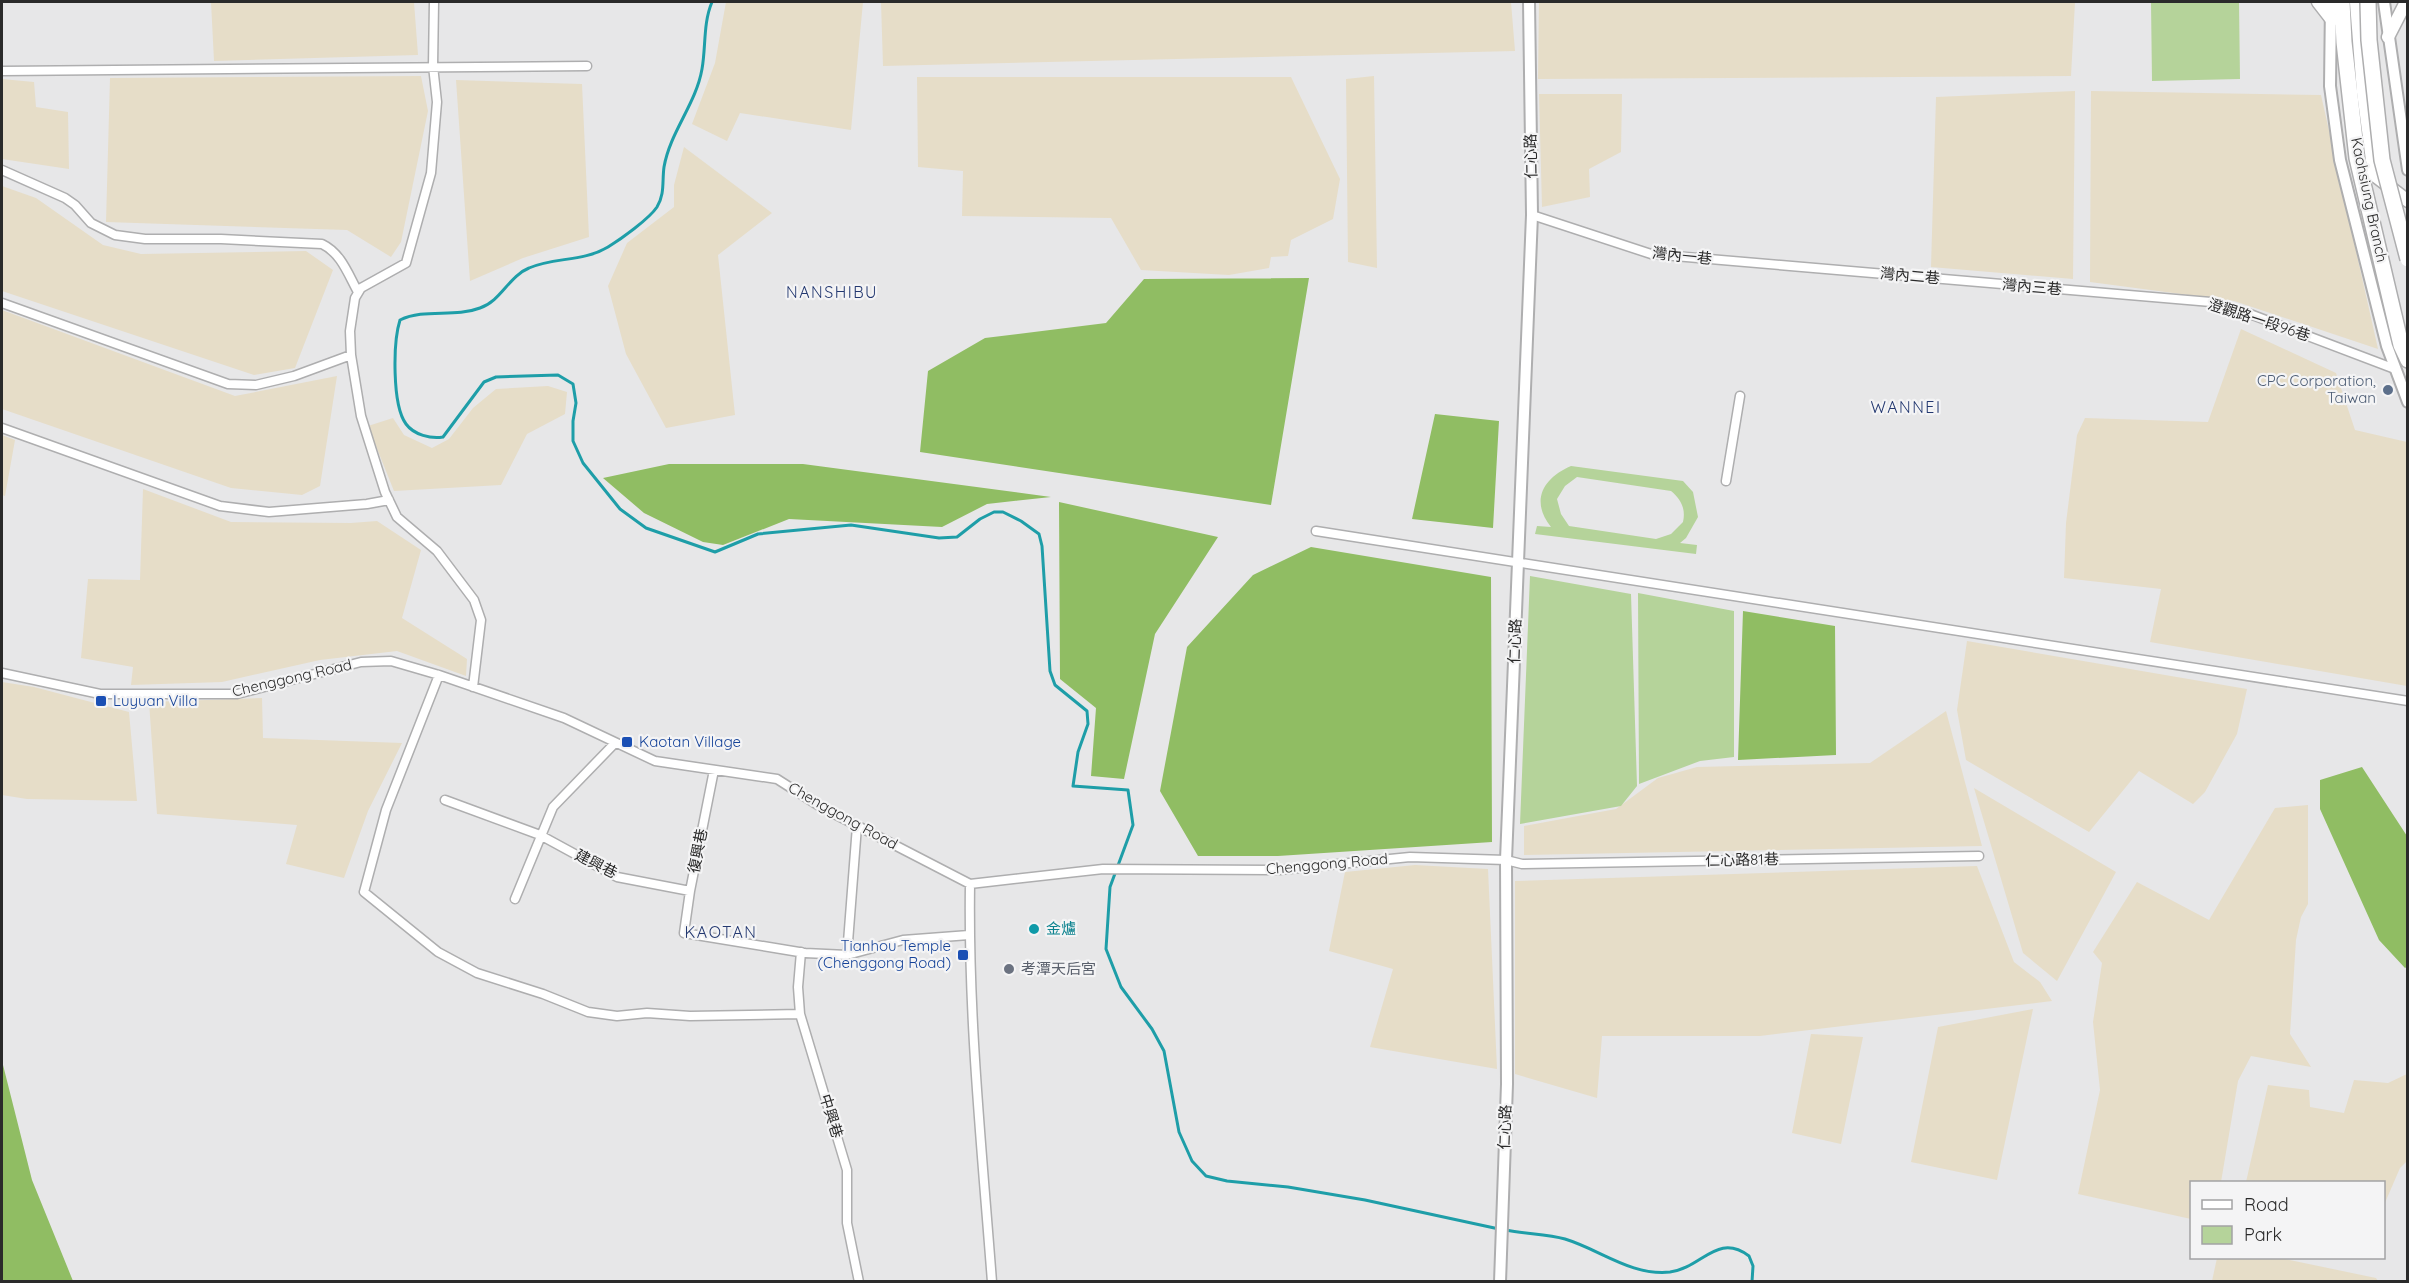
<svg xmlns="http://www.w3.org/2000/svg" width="2409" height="1283" font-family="Quicksand,'Noto Sans TC',sans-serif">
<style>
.industrial{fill:#e6ddc8}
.green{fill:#b5d39a;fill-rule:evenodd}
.forest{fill:#90bd63}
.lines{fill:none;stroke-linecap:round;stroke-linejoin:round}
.stream{stroke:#1e9ea8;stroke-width:3}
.minor-casing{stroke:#aeaeaf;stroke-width:11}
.tertiary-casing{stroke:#aeaeaf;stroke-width:14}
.secondary-casing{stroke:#aeaeaf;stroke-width:15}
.motorway-casing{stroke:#aeaeaf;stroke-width:18}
.minor{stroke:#fff;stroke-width:8}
.tertiary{stroke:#fff;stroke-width:10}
.secondary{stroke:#fff;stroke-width:12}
.motorway{stroke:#fff;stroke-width:15}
.motorway-bridge-casing{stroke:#aeaeaf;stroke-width:18;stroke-linecap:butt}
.motorway-bridge{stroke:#fff;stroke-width:15}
.service-dot{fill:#5c6f8a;stroke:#f4f4f5;stroke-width:2}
.transit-dot{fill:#1a4fb4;stroke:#f4f4f5;stroke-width:2}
.culture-dot{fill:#0f9aa8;stroke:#f4f4f5;stroke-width:2}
.worship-dot{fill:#6b7280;stroke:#f4f4f5;stroke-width:2}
.labels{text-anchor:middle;stroke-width:4.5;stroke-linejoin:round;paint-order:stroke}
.street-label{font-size:15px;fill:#2a2a2a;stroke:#f4f4f5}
.service-label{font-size:15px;fill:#4e5e75;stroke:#f4f4f5;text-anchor:end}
.transit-label{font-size:15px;fill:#164399;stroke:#f4f4f5;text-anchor:start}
.culture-label{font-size:15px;fill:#0d838f;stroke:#f4f4f5;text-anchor:start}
.worship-label{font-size:15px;fill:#5b616d;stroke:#f4f4f5;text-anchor:start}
.neighbourhood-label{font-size:16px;letter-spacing:1.5px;fill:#233870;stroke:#f4f4f5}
</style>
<rect width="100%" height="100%" fill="#e7e7e8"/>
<path class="industrial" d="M211,2H414L418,55L214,61Z
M726,2H863L851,130L740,113L727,141L692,124L715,63Z
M881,2H1511L1515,51L883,66Z
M1539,2H2075L2071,76L1538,79Z
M421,76L428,111L401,242L391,257L347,230L106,222L110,78Z
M1374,76L1377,268L1348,262L1346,79Z
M917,77H1291L1340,179L1333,219L1291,240L1288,256L1271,257L1269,268L1229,275L1141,270L1111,218L962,216L963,171L918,167Z
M2,79L34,82L36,107L68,112L69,169L2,159Z
M456,80L582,84L589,237L523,258L470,281Z
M2075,91L2073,279L1931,267L1936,97Z
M2091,91L2321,95L2378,349L2234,301L2090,282Z
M1539,94H1622L1621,152L1589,169L1590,197L1542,207Z
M684,147L772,213L718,255L735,415L666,428L626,354L608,286L627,243L674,207V185Z
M2,186L36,198L103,245L141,254L306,251L333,270L295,368L254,375L2,291Z
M2,310L235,396L337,376L320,486L302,495L231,488L2,409Z
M2241,329L2336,373L2355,430L2407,442V686L2150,642L2161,589L2064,578L2066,523L2077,435L2085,418L2208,422Z
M548,386L567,392L565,414L527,434L501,485L394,491L368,426L393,418L404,435L432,448L449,439L473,408L496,389Z
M2,435L15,440L5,496L2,495Z
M143,489L231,522L351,523L377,521L421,550L402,618L467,659L466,676L397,651L320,660L222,682L131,685L133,667L81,658L88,579L140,580Z
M1967,641L2247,689L2237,734L2205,792L2193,804L2139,771L2089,832L1966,760L1957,710Z
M2,682L34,687L129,712L137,801L27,799L2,795Z
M262,698L263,738L402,743L368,811L344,878L286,864L297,825L157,814L149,702Z
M1946,711L1982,846L1524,855V826L1616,809L1658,778L1697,767L1870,763Z
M1974,788L2116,872L2057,981L2023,953Z
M2308,805V904L2301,917L2296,940L2290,1034L2311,1067L2251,1056L2238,1081L2221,1182H2192L2191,1219L2078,1194L2100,1090L2093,1022L2102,963L2093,952L2137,882L2209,920L2275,808Z
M1415,865L1488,869L1497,1069L1370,1047L1393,969L1329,951L1345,872Z
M1977,866L2014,962L2040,982L2052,1001L1760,1036H1602L1597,1098L1515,1074V881Z
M2033,1009L1997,1180L1911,1162L1938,1027Z
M1811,1034L1863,1037L1841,1144L1792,1133Z
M2407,1074V1161L2400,1168L2384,1205V1182H2246L2268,1085L2309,1090L2310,1107L2344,1113L2354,1080L2388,1083Z
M2217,1258H2280L2376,1278L2378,1281H2212Z"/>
<path class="green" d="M2151,2H2239L2240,79L2152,81Z
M1571,466L1683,481L1693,492L1698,517L1686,538L1680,543L1697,545L1696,554L1535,534L1537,526L1551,527C1530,501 1543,478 1571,466ZM1577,477L1671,491C1681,499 1686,509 1683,522L1671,534L1656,539L1569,526L1561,514L1557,499L1565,486Z
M1530,576L1631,594L1637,786L1621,806L1520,824Z
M1638,593L1734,611V757L1700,761L1639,784Z"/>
<path class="forest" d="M1309,278L1271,505L920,452L928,371L985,338L1106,323L1144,279Z
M1435,414L1499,421L1493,528L1412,519Z
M669,464H803L1051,497L987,504L942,527L789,519L723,545L703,542L644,513L603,478Z
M1059,502L1218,537L1155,634L1124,779L1091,776L1096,708L1060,679Z
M1311,547L1491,577L1492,842L1278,856H1198L1160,791L1187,647L1253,575Z
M1743,611L1835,626L1836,755L1738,760Z
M2362,767L2407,836L2408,966L2405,968L2379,940L2320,809V780Z
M2,1061L32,1180L73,1281H2Z"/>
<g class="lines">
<path class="stream" d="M712,2C703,23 706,47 702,69C696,104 670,132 664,167C662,181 665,194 657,207C649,219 621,239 608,247C583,262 554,257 529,268C509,276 501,301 480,308C454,318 425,308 400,320C393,342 392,405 406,424C414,435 431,439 443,437L484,382L496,377L558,375L573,384L576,403L573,421V441L583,463L620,509L646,528L715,552L758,534L851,525L939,538L957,537L980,519L994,512H1003L1021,521L1039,534L1042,546L1050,671L1055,685L1087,711L1088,724L1078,752L1073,786L1128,790L1133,825L1110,887L1106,949L1121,987L1152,1029L1164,1051L1179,1132L1192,1161L1206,1176L1227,1181L1288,1187L1365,1200L1499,1229
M1506,1230C1525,1234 1547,1234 1565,1239C1601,1250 1631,1276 1670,1272C1702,1268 1717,1232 1749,1256L1753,1266L1752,1282"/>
<g class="minor-casing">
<path id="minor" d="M434,2L433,66L437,102L431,173L406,263L361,288L355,298L350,331L351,355L361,416L385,492L397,517L437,551L474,600L481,620L473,687
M2,71L587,66
M2,170L65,198L75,205L91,223L115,235L145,239H221L322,244C341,253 348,274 358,292
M1532,215L1651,254L2211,302L2242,311L2395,369
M2,303L228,384L256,385L294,376L351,355
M2,428L220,506L269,512L367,504L389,500
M1726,481L1740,396
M1316,531L2408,701
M2,673L100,694H237L361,662L391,661L439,675L564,718L655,761L777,779L821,807L970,884L1103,869L1279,870L1410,857L1506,860L1522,864L1979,856
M439,675L386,810L364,892L438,952L477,973L543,994L588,1012L617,1016L647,1013L690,1016L800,1014
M714,770L690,891L684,933L805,953L847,955L903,940L969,935
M445,800L540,835L617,877L690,891
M970,884C968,1017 982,1150 992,1282
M515,899L553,807L615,743
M801,952L798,987L800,1014L847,1170V1223L859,1282
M847,955L857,826"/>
</g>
<g class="tertiary-casing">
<path id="tertiary" d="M2331,2L2330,86L2340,160L2387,346L2408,402
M2384,2L2408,170
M1500,1282L1507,1084L1506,860L1532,215L1529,2"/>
</g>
<g class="secondary-casing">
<path id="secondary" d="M2318,2L2332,20
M2356,2L2363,92L2374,175L2408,201
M2388,37L2406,2"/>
</g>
<g class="motorway-casing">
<path id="motorway" d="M2342,2L2344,42L2357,158L2401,345L2408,360"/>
</g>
<use href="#minor" class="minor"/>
<use href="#tertiary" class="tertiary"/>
<use href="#secondary" class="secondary"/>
<use href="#motorway" class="motorway"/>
<g class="motorway-bridge-casing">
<path id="motorway-bridge" d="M2368,2L2369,40L2382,160L2408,259"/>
</g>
<use href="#motorway-bridge" class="motorway-bridge"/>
</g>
<circle class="service-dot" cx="2388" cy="390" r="6"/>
<g class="transit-dot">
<rect x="95" y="695" width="12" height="12" rx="3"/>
<rect x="621" y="736" width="12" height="12" rx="3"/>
<rect x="957" y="949" width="12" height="12" rx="3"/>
</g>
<circle class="culture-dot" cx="1034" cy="929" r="6"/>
<circle class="worship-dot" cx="1009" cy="969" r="6"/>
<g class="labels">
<g class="street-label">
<text transform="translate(1531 156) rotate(-91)" y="5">仁心路</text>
<text transform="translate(2369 200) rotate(78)" y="5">Kaohsiung Branch</text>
<text transform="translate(1682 256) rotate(6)" y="5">灣內一巷</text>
<text transform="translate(1910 276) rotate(5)" y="5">灣內二巷</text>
<text transform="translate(2032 287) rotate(5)" y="5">灣內三巷</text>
<text transform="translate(2259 320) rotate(18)" y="5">澄觀路一段96巷</text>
<text transform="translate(1515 641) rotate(-88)" y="5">仁心路</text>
<text transform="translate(292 678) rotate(-13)" y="5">Chenggong Road</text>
<text transform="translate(843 816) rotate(29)" y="5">Chenggong Road</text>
<text transform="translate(698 851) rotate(-79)" y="5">復興巷</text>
<text transform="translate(1742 860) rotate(-1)" y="5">仁心路81巷</text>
<text transform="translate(596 864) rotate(27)" y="5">建興巷</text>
<text transform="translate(1327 864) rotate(-5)" y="5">Chenggong Road</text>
<text transform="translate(831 1116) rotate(73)" y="5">中興巷</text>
<text transform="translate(1505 1127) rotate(-88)" y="5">仁心路</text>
</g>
<g class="service-label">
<text x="2376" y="386">CPC Corporation,<tspan x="2376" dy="17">Taiwan</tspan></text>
</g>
<g class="transit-label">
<text x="113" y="706">Luyuan Villa</text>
<text x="639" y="747">Kaotan Village</text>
<text x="951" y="951" text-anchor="end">Tianhou Temple<tspan x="951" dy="17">(Chenggong Road)</tspan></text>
</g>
<g class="culture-label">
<text x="1046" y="934">金爐</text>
</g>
<g class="worship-label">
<text x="1021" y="974">考潭天后宮</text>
</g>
<g class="neighbourhood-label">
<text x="832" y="298">NANSHIBU</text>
<text x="1906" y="413">WANNEI</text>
<text x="721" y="938">KAOTAN</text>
</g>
</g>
<rect width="2409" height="1283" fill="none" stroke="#2a2a2a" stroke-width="6"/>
<rect x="2190" y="1181" width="195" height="78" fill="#f4f4f5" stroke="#a3a3a4" stroke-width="1.5"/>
<rect x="2202" y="1200" width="30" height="9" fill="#ffffff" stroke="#a3a3a4" stroke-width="1.5"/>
<text x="2244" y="1211" font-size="18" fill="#2a2a2a">Road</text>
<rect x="2202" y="1226" width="30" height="18" fill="#b5d39a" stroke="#a3a3a4" stroke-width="1.5"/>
<text x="2244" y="1241" font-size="18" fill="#2a2a2a">Park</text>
</svg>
